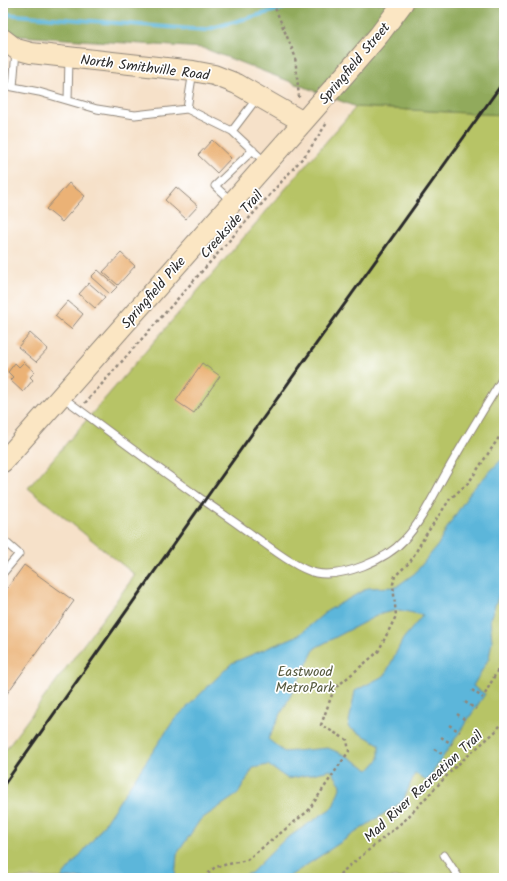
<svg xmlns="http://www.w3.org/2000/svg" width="507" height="881" font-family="Kalam,sans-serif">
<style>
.green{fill:#b7c466;stroke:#717848}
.forest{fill:#91aa5b;stroke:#5e6a43}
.water{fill:#5cb6da;stroke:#447082;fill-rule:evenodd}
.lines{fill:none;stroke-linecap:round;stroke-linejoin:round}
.stream{stroke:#5cb6da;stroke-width:4}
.building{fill:#ebb276}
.lane-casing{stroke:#90867a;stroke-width:9}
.secondary-casing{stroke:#90867a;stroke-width:22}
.path{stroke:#90867a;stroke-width:2.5;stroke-dasharray:3 3;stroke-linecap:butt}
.lane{stroke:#fff;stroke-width:7}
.secondary{stroke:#fbe6c3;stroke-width:20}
.rail{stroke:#2b2b2b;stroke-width:3}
.labels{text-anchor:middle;stroke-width:3.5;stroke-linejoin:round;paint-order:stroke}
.street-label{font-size:14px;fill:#2b2b2b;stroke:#fff}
.park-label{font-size:14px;fill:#55593d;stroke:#fff}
</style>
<rect width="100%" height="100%" fill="#fff"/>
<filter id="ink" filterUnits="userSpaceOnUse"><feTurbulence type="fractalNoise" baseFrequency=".025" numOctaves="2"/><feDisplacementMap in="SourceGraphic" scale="8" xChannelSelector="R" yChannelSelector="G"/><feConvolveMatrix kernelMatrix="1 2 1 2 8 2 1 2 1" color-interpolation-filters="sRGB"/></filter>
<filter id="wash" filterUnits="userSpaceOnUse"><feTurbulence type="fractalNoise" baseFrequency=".012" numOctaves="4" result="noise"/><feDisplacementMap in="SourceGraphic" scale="16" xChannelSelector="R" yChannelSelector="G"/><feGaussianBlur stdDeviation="0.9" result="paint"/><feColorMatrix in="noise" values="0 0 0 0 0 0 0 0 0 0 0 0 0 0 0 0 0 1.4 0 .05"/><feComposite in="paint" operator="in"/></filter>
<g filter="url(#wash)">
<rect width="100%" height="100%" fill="#f6e1c9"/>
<path class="green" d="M356,107L504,115V878H3V753L135,575L28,488Z"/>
<path class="forest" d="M3,3H504V115L356,107L203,48L3,35Z"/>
<path class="water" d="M504,457V590L499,595L490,619L492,641L489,658L473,686L485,694L427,781L415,773L403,801L287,878H234L251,873L283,841L333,807L341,785L331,770L288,779L268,765L253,768L238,794L200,820L177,854L175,878H61L96,836L174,720L232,663L299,635L327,611L368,588L396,587L415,573L438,545L447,528L471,491ZM399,610L423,615L403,639L385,675L355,691L348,727L379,744V759L369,770L349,757L328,748L284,752L268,739L315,648L380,614Z"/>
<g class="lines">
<path class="stream" d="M3,14L205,30L302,3"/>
</g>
<g id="blocks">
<path class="building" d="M212,140L231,158L217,173L198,155Z
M69,183L85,196L62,222L46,209Z
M176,187L198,206L186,219L165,200Z
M121,253L135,266L118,285L103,272Z
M98,270L117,287L110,294L91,277Z
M89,283L105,297L95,308L79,294Z
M68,301L83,314L71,329L55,316Z
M30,333L48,349L36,362L18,347Z
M24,362L35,372L30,377L33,380L23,392L10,380L13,377L8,372L15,363L19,367Z
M202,363L220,376L194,413L176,401Z
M24,565L74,601L3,699V594Z"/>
</g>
</g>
<g filter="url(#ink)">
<use href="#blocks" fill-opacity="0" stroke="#90867a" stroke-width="1"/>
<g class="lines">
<g class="lane-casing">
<path id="lane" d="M3,85L39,92L97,109L135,115L187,109L232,131L265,162
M13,87L16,51
M68,100L69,58
M187,109L193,71
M232,131L257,98
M231,201L215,186L253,150
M61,396C107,430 153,465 200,498C216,509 232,520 247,531C265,543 296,569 316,573C343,578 386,560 404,540C424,519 435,491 450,466C467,436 486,406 504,376
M3,540L19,554L3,573
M444,855L459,878"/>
</g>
<g class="secondary-casing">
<path id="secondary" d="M3,39L16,49L31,53L193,71L214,75L237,84L303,122
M3,462L349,70L379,35L403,3"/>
</g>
<path class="path" d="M273,3L295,56L299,97L301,99
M85,403L307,153L327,123L325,122
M472,690L483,698
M485,694L504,658
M465,702L476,709
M457,714L467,721
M449,725L460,732
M441,737L452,744
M434,749L444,755
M204,878L215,867L247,860L308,811L349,751L347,740L321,725L334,689L378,652L396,616L393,584L395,576L410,562L425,536L450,499L469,482L504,430
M335,878L406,819L455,767L495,732L504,721"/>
<use href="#lane" class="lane"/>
<use href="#secondary" class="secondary"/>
<path class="rail" d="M3,786L214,487L504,81"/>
</g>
</g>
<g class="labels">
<g class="street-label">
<text transform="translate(354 63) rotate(-50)" y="5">Springfield Street</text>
<text transform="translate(145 67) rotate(7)" y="5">North Smithville Road</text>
<text transform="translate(231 224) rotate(-48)" y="5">Creekside Trail</text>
<text transform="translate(153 292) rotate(-49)" y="5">Springfield Pike</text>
<text transform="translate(423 786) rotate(-43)" y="5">Mad River Recreation Trail</text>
</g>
<g class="park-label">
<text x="305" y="676">Eastwood<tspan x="305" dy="16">MetroPark</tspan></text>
</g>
</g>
<rect width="507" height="881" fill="none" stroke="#fff" stroke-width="16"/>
</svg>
